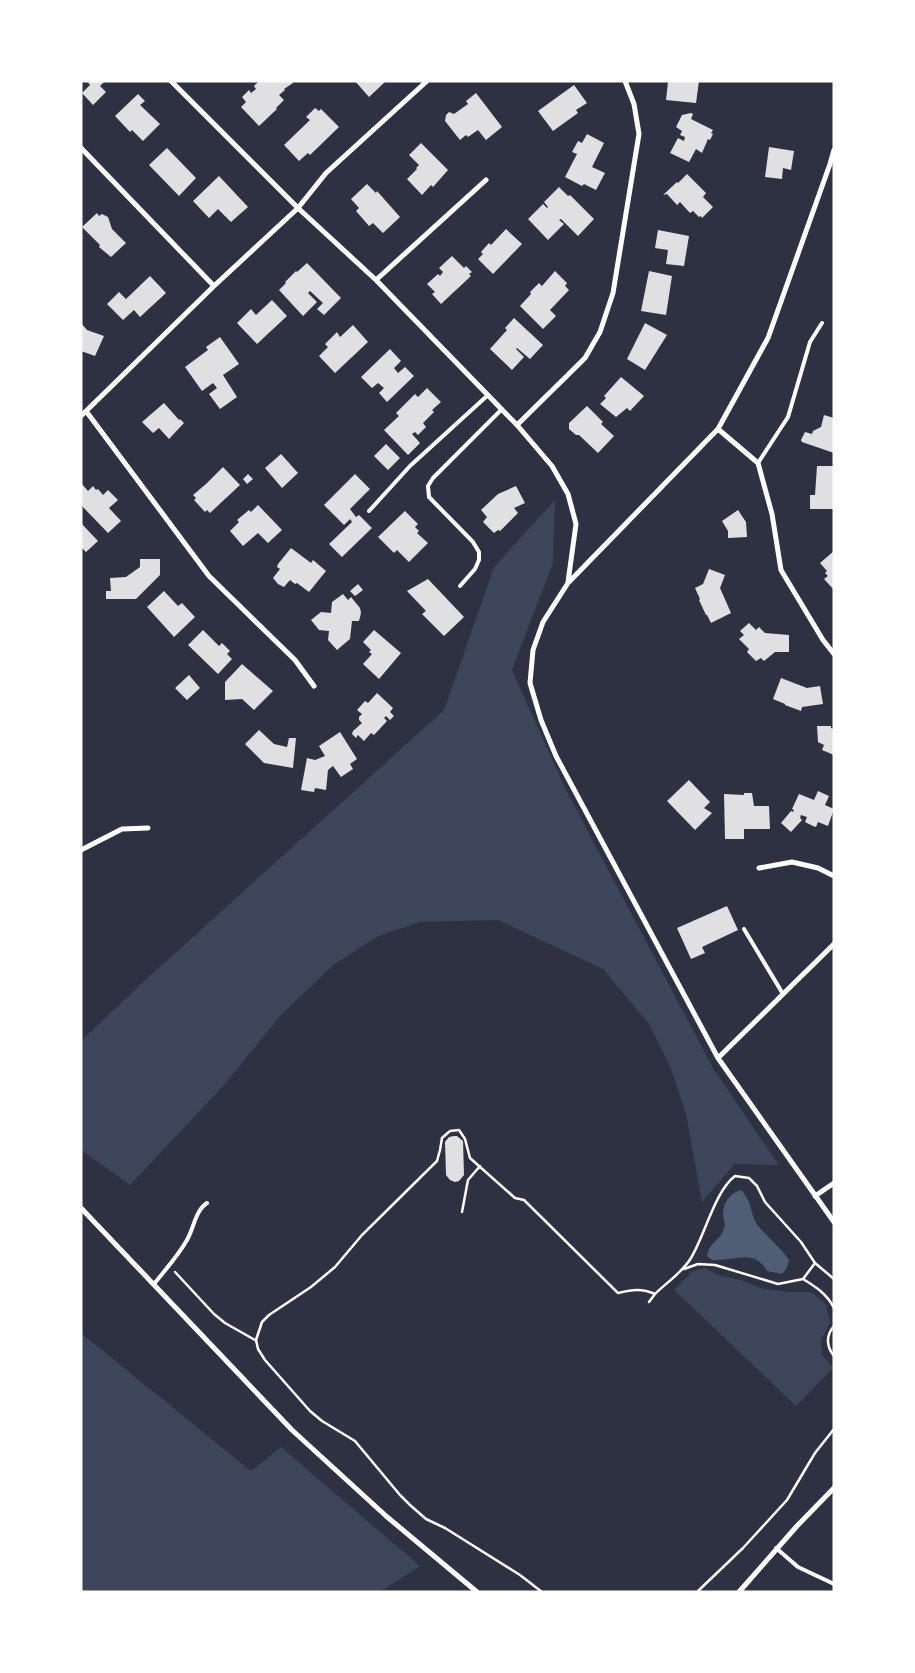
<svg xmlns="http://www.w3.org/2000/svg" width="915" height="1673" font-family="Mulish,sans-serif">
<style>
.green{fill:#3c4559}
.water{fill:#4f5d75}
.building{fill:#e0e0e3}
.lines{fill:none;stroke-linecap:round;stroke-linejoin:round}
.path{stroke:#fff;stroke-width:2.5}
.service{stroke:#fff;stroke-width:4}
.minor{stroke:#fff;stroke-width:5}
</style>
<rect width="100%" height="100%" fill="#2d3142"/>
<path class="green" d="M555,500L553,563L512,670L565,788L713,1068L779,1165L735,1164L702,1202L686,1114L671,1068L649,1024L603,969L498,920L420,922L378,936L332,966L280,1016L225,1084L130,1185L81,1150V1041L141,984L444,710L494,567Z
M705,1268L721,1276L741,1280L764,1289L791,1292H811L826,1304L830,1323L821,1340L822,1355L833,1368L796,1406L674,1290L693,1271Z
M81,1333L251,1471L281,1447L420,1566L380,1592H81Z"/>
<path class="water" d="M742,1190L749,1202L754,1219L757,1225L783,1252L789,1260L787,1268L782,1274L767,1271C755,1249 736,1260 716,1260H712L707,1256C710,1241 720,1241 724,1229C726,1224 723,1218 723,1213C723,1202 731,1192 742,1190Z"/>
<path class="building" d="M87,81H105L100,86L106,92L93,105L82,93L90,85Z
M259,81H291L293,83L284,89L285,90L279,95L284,100L276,108L277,109L259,126L241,107L246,102L242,97L249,90L251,93L256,89L254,86Z
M355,81H384L385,82L369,97Z
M671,81H699L696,103L666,100L668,82Z
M574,85L587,103L576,110L578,113L553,131L538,111Z
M476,93L502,127L486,140L478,130L468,137L466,135L460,140L445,121L446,115L449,112L454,114L468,104L466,101Z
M138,94L145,101L140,105L160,124L143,141L132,130L130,132L115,116Z
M315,108L319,111L321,109L339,127L310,155L308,153L299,161L284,145L310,120L306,117Z
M691,113L693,114L691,119L713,130L711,133L713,134L710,140L708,139L702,153L696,149L689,162L670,153L678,138L684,141L685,137L680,135L682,131L676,127L682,115Z
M587,134L604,143L592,167L605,173L596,190L584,184L582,186L565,177L577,154L572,152L578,141L582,143Z
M421,143L448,170L433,187L431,185L422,195L407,179L417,169L416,168L419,165L409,155Z
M769,147L794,151L791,170L783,168L782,179L765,177Z
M167,148L196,178L179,196L149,165Z
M687,174L706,193L703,197L713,207L702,218L701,216L699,217L693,211L690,213L680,202L677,205L667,194L663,195L677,182L678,183Z
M219,176L248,207L231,222L218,209L209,218L193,201Z
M367,184L376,193L377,191L400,217L383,233L373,223L369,226L356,211L359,208L351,199Z
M559,187L568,196L570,195L594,219L578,236L561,219L559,220L564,224L548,240L528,219L543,204L547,208L548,207L544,202Z
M97,213L99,216L102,214L108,217L112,229L126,243L111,257L99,247L100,245L82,227Z
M506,229L522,244L493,274L478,259L483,254L481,252L489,243L491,245Z
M658,230L689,236L684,266L666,264L668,250L655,248Z
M452,256L464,268L466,266L472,272L469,274L471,276L441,304L432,294L435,292L427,284L438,274L440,276L443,272L439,268Z
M307,263L341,298L324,315L317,309L323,303L310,291L308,293L317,302L303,316L279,290L286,283L285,282L296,271L297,272Z
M555,271L567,283L565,286L569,290L550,310L556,316L543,329L520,306L531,294L530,292L539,283L542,286Z
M649,271L672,276L666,315L641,311Z
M150,276L166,293L140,317L134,310L123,320L107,304L119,292L126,299Z
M272,300L287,316L257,344L237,323L251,309L256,315Z
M514,318L543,345L530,359L517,348L516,349L524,357L512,370L490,349L507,330L505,328Z
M81,323L87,330L104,336L95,356L81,351Z
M645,323L667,335L645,370L627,359Z
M353,325L368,342L335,373L319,356L328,347L325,344L337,332L340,337Z
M220,337L239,364L223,375L237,397L220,409L209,394L217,388L213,383L202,391L185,367L208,350L206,347Z
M390,349L401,361L394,368L398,373L405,367L414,376L387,402L379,393L384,388L378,383L372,388L361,377Z
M621,377L644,396L630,411L627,408L616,417L600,404L606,398L604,396Z
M427,388L441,402L432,410L434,412L423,423L426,427L418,435L415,432L412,434L420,443L408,455L384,430L399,416L396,413L415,394L418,397Z
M164,403L179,420L180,419L184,423L169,439L159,428L153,433L142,422Z
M587,406L603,422L601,424L614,436L598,453L579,435H576L569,429V423Z
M824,415L834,418V453L802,442L801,440L805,432L812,434L813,431L821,427Z
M386,444L400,458L388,470L374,456Z
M281,454L298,473L282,488L265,468Z
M817,466H834V509H810V495H815Z
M223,467L240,485L210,513L207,510L205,512L194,500L196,498L193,495L206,484Z
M248,474L253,479L247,484L243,479Z
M355,474L370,489L350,509L356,517L359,515L372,528L342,557L329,544L352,522L350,519L344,525L324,505Z
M81,483L88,491L93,486L96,490L98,489L103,495L108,490L118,500L109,508L121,521L108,533L81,505Z
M516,486L525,503L514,508L518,513L500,531L498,530L494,533L483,522L487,517L481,510L498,494Z
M258,505L282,530L268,543L258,533L243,546L230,531L239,522L237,520L249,510L251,512Z
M738,510L746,522L747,537L728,538V531L722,521Z
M405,511L418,524L415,527L419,531L417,533L428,543L409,562L397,550L394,553L378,537Z
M81,523L98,541L86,552L81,547Z
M291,548L311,563L313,560L326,571L309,592L297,583L295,584L290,580L284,587L278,584L273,578L280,569L277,567L278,564Z
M834,551V590L824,579L828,576L825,573L827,571L820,563Z
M140,559H160V575L136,599H106V591H111L110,578L126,577L140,567Z
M709,569L725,575L720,588L731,613L711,623L707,615H706L699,600L700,599L695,588L703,584Z
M428,579L464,617L444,636L422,614L426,611L407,591Z
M358,584L363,590L355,596L350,591Z
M164,591L178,606L182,603L195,617L174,637L147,607Z
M343,594L348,600L351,597L360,608L361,613L359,621H352L350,639L337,650L328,640L329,631L319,630L311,620L321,612L331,613L332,602Z
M749,623L756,630L759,627L765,633L789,635V652H775L764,661L761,658L756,661L747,652L749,649L739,639L744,635L740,631Z
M203,630L219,646L222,643L230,651L227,654L232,659L218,674L188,645Z
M374,630L401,653L379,679L363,664L372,654L369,652L371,650L363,642Z
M242,664L273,691L254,710L242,699L225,700V682Z
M189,675L200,688L187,700L175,688Z
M781,678L807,688L820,686L823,704L802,707L801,711L785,705V704L773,699Z
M377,693L393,708L390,712L394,716L390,720L386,716L384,718L387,721L374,735L371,733L364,741L358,735L356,738L352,734L353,731L362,723L359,720V717L362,714L357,710L365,701L368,703Z
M817,726H831V728L834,729V755L822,750L824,745L818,742Z
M259,730L274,744L287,747L289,738H296L293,768L264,763L245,744Z
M340,732L357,759L350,764L353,769L341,777L333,766L328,770L326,790L315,788L314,792L301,790L307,758L315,760L325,756L319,746Z
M689,780L710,802L704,808L712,813L695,830L667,801Z
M818,791L829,796L825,805L834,809L828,826L818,822L816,827L813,826L805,822L807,817L801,815L800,818L802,820L791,832L781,823L791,811L793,812L794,810L792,809L799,794L814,800Z
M744,793H752L754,806H769L770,829H744V839H725L724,794L744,795Z
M727,906L738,930L702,947L705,953L691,959L677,928Z
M454,1136H457L463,1141L464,1175L459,1181L455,1182L450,1180L446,1175L445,1142L449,1137Z"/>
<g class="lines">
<path class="path" d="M462,1212L468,1180L480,1166
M815,1263L803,1279C816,1287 827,1294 834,1308
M684,1269L698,1264L715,1265L778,1284L803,1279
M175,1272L214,1314L225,1323L255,1340
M649,1302L655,1294
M834,1326C826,1335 826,1346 834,1356
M542,1592L520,1575L445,1528L426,1519L410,1505L400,1495L355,1441L322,1421L310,1411L265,1360L258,1349L256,1340L262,1322L269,1315L311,1287L335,1267L362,1235L437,1161L440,1150L442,1138L450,1131L459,1130L465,1139L470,1158L515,1198L524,1200L618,1293C632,1290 641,1288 655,1294C667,1282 682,1273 691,1258C705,1235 715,1191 735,1176L749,1178L757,1186L765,1202L801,1242L815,1263L834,1279
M697,1592L743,1548L787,1500L815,1453L834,1429"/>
<path class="service" d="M758,463L788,417L810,342L822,323
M369,511L410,466L488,395
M460,586L475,569L479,560V552L473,542L429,497L428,486L433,478L502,409
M744,929L783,994
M154,1284C165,1270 178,1256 187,1240C194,1228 195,1211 207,1203
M776,1548L798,1567L834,1584"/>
<path class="minor" d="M171,81L298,208L376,280L517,425L552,466L568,494L576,524L568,582
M81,148L214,286
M834,150L830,164L768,338L718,429L568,583L543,622L533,650L530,683L541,720L556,756L718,1058L834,1222
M376,280L486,180
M86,411L209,576L295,660L314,686
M81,416L214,286L298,208L326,173L427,81
M517,425L585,358L600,332L613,293L639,134L634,104L625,81
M718,429L758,463L772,514L781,570L823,640L834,654
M81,850L122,829L148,828
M759,868L792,862L818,868L834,876
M718,1058L834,944
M815,1196L834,1183
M81,1208L292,1430L386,1516L477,1592
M739,1592L797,1526L834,1488"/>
</g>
<rect width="915" height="1673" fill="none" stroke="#ffffff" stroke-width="165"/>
</svg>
